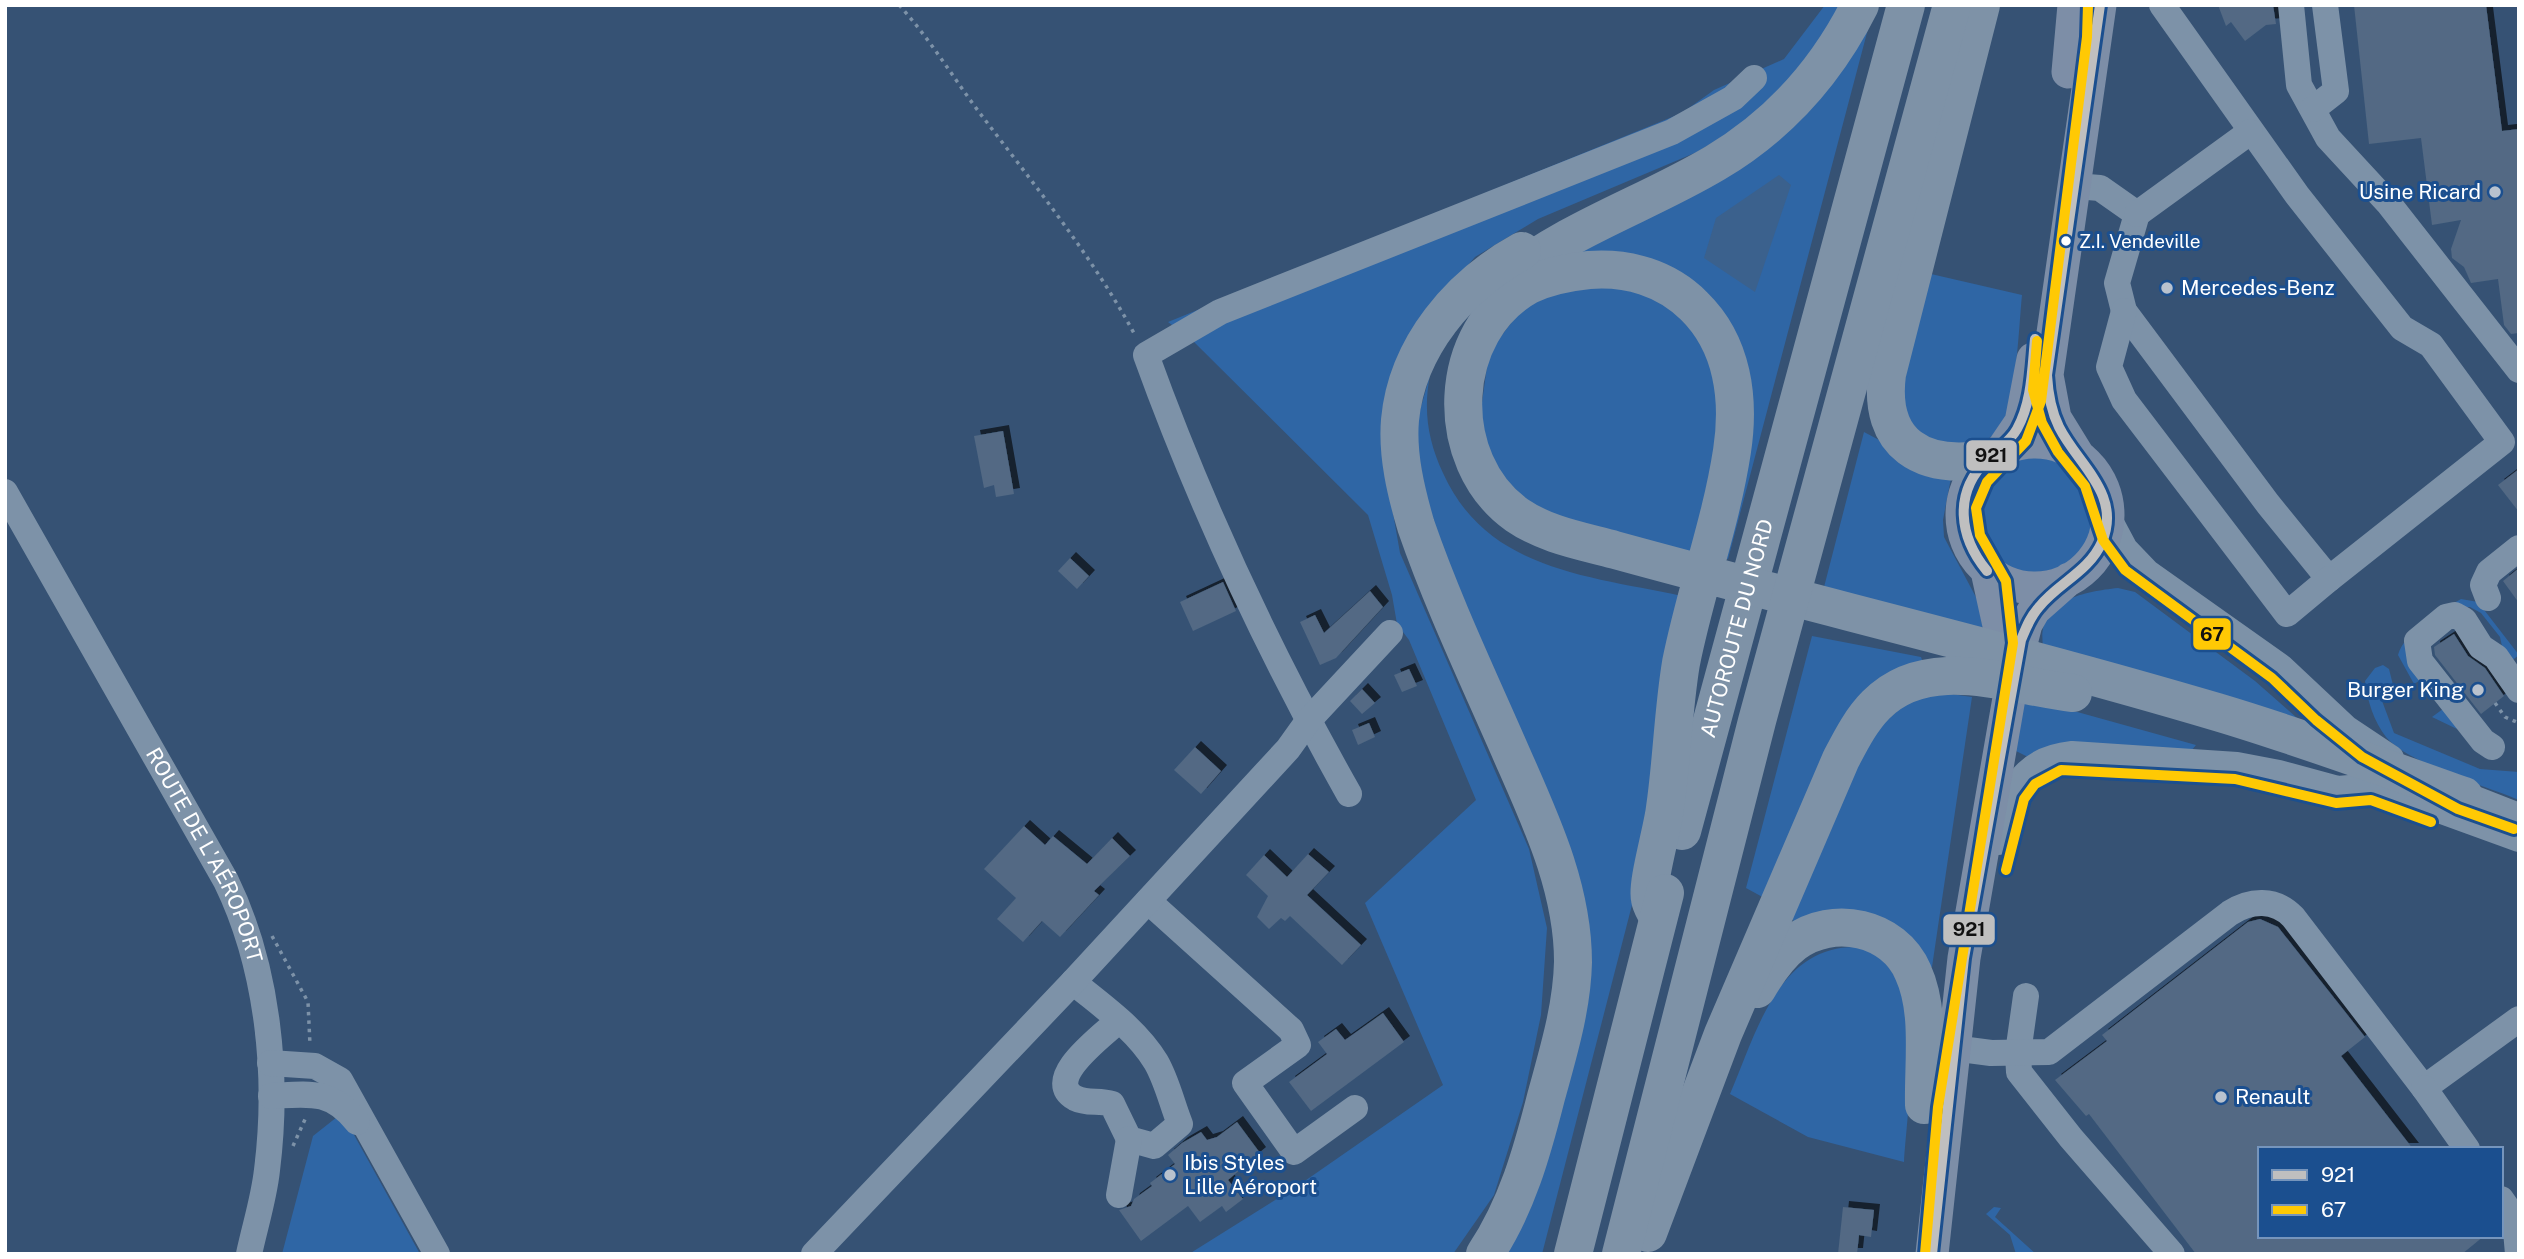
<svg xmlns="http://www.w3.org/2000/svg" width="2524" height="1259" font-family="'Public Sans',sans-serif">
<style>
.green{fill:#2f66a5}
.water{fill:#3b618d}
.building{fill:#526984;filter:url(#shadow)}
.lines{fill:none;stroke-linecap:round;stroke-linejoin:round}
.path{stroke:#7d92a8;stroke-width:3.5;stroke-dasharray:3.5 5;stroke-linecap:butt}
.minor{stroke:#7d92a8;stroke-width:26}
.major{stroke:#7d8ea7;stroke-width:33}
.highway{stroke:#7e92a7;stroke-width:38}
.bus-1-casing{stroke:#1b4f8f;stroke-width:16}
.bus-2-casing{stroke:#1b4f8f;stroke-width:16}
.bus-1{stroke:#bfbfbf;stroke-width:10}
.bus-2{stroke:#ffc904;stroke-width:10}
.poi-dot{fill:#b9c2ce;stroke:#1b4f8f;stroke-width:2.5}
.bus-dot{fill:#fff;stroke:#1b4f8f;stroke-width:2.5}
.labels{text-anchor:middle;stroke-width:6;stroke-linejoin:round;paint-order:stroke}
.bus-label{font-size:19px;fill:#fff;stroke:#1b4f8f;text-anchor:start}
.poi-label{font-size:21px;fill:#fff;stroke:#1b4f8f;text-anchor:start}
.street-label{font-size:21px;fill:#fff;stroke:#1b4f8f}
.line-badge{stroke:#1b4f8f;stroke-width:2.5}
.pale-badge-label{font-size:19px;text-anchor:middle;font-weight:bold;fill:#111}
</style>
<defs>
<filter id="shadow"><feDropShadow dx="6" dy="-6" stdDeviation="0" flood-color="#0009"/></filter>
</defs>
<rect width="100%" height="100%" fill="#365274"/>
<path class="green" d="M1825,5H1843L1806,64L1756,116L1697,152L1538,219L1475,257L1412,330L1387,479L1400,553L1529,849L1547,928L1541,1015L1523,1102L1494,1195L1453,1254H1189L1299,1185L1443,1085L1365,903L1476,800L1409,640L1397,624L1392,595L1368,515L1193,341L1168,322L1682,113L1714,90L1784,59Z
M1873,10L1728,559L1716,557L1727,330L1560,263L1680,193Z
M1931,274L2022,295C2019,325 2016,410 1999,430C1984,447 1957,445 1936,446C1928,439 1918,432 1911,424C1889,395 1923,308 1931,274Z
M1631,287L1668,306L1703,342L1723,408L1692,556L1557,518L1524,499L1496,468L1479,424L1489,352L1521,310L1564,288Z
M1430,375C1423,410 1428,441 1443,473C1487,571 1590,576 1682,596L1641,870L1542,1254H1505L1583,986L1438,553L1411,442Z
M1864,432L1951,478L1943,520L1944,537L1978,601L1984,635L1823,591Z
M1976 515a59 59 0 1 1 118 0a59 59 0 1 1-118 0Z
M2118,588L2135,592L2255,681L2305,725L2044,651C2033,602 2080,592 2118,588Z
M2461,599L2478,602L2519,655L2506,665L2500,637L2481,613L2470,607L2457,608L2419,630L2457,729L2432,717L2447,706L2424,678L2414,684L2398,655C2404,632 2441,610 2461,599Z
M1812,636L1921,657L1925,668L1876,687L1768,900L1746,888Z
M2383,665L2389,669L2393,685L2391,693L2381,698L2394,733L2480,769L2519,772V800C2486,786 2407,763 2386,737C2374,722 2367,700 2365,681L2375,668Z
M1944,693L1972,697L1932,967H1924L1796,924L1790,916L1868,738L1908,701Z
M2025,701L2045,703L2196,745L2191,751L2028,757L2014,750Z
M1855,947C1933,961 1907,1105 1904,1162L1808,1137L1730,1094C1756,1034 1777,947 1855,947Z
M337,1117L353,1133L420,1254H282L313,1136Z
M1994,1207L2001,1208L1995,1217L2036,1254H2016L2010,1235L1986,1214Z"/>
<path class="water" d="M1779,175L1791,185L1755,292L1704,258L1716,218Z"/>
<path class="building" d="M2218,5H2273L2276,24L2266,25L2245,41L2231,22L2226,26Z
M2354,5H2486L2502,131L2519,129V333L2511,334L2504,325L2498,279L2471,283L2464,267L2452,258L2451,249L2461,220L2432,225L2421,138L2369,144Z
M1003,431L1014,494L996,497L994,485L984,488L974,436Z
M2519,469V512L2498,485Z
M1070,558L1089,576L1077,589L1058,571Z
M2519,568V603L2503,581Z
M1223,582L1236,611L1193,631L1180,602Z
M1370,591L1383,607L1336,658L1320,665L1300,622L1315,615L1324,633Z
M2454,634L2468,656L2485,668L2504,696L2481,714L2435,655L2434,647Z
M1409,669L1417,686L1402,692L1394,675Z
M1362,689L1375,703L1362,714L1350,701Z
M1369,723L1375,737L1358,745L1352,730Z
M1195,747L1221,771L1201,794L1174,770Z
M1024,826L1045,845L1053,836L1087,864L1112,838L1130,856L1094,891L1099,895L1060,937L1042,921L1023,942L997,919L1016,898L984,869Z
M1308,854L1329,872L1307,895L1361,945L1342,965L1290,916L1285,921L1281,918L1269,929L1257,917L1268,896L1246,875L1264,855L1287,877Z
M2260,919L2278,927L2365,1037L2341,1056L2413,1149H2260V1236H2484L2462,1254H2196L2089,1114L2086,1116L2055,1080L2107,1041L2102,1035L2248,922Z
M1383,1013L1404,1042L1311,1111L1289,1082L1327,1054L1318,1042L1336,1029L1345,1040Z
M1237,1122L1260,1153L1228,1180L1243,1199L1226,1212L1222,1206L1200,1222L1188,1206L1141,1241L1119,1210L1131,1206L1134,1199L1152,1186L1150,1183L1175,1164L1168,1155L1182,1143L1201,1132L1207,1140L1217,1137Z
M1843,1207L1874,1210L1871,1237L1859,1235L1857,1254H1838Z"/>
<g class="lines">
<path class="path" d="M899,5C930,39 952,76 979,112C1033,183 1092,256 1135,335
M2495,703L2505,717L2519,723
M272,936L308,1002L310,1045
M293,1146L307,1115"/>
<g class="minor">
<path d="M2291,5L2299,85L2328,138L2389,204L2519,370"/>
<path d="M2313,109L2336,91L2325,5"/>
<path d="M2075,186L2100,188L2137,214L2117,283L2124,311L2268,504L2329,579L2502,442L2431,345L2402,328L2297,195L2162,5"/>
<path d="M2137,214L2250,132"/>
<path d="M2124,311L2109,367L2124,400L2287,614L2329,579"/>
<path id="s1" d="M5,492L226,881C268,967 279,1075 267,1170C264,1198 255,1226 249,1254"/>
<path d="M2108,517L2125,549L2147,572L2281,667L2346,728L2391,758"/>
<path d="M2488,598L2483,585L2489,572L2519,548"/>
<path d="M2492,747L2483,741L2420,661L2417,641L2446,617L2455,615L2464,620L2481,647L2496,657L2519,690"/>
<path d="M2450,789L2519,816"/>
<path d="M1349,794C1270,654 1201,507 1146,355L1220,312L1672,132L1733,98L1754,78"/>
<path d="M1998,842C2010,795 2017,760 2072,754L2237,765L2279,773L2338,789L2373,786L2519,839"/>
<path d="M1148,901L1291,1030L1298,1045L1245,1083L1294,1152L1355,1108"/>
<path d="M1073,982C1102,1006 1136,1029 1156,1062C1167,1081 1172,1104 1180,1124L1154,1146L1129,1139L1112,1104C1099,1100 1087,1104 1075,1098C1041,1079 1105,1034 1119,1020"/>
<path d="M2026,996L2018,1053L2019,1072L2071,1138L2172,1254"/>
<path d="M1953,1048L1991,1053L2049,1052L2230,913C2250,900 2275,898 2293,917L2424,1088L2519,1019"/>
<path d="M270,1063L315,1066L340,1080L437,1254"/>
<path d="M2424,1088L2467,1149"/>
<path d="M271,1096C309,1094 331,1089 357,1122"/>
<path d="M1119,1195L1129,1139"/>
<path d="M2501,1199L2515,1219L2518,1254"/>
<path d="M814,1254L1073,982L1288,749L1308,721L1390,633"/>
</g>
<path class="major" d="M2068,72L2074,5
M1962 515a73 73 0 1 1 146 0a73 73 0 1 1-146 0Z
M2002,450L2021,422L2033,359
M2079,457L2055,418L2047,375L2100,5
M1987,571L2000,630L1994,675
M1932,1254L1964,958L2013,675L2026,624L2034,610L2069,579"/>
<g class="highway">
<path d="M1981,5L1887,374C1878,445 1923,470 1987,459"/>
<path d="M1506,279C1570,228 1646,204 1715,163C1779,125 1827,71 1860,5"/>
<path id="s2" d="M1682,831L1906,5"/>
<path d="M1658,918C1656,912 1651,906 1650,899C1646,885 1663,828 1665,808C1672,760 1673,711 1681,663C1695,592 1721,523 1732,451C1740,399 1733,344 1694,306C1666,278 1628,267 1589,270C1569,272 1548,276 1529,285C1446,330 1441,461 1517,515C1546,535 1582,541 1615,550C1815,605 2018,653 2217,712C2301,737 2382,767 2464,796"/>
<path d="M1757,989C1767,972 1778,955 1794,943C1833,914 1894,927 1913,972C1931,1011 1923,1063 1924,1105"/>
<path d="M1648,1233L1723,1034L1841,759C1851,740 1861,720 1876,705C1928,652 2010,686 2073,693"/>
<path d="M1485,1254C1517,1206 1532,1152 1546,1097C1558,1053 1572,1008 1573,962C1573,885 1538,815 1508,746C1476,673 1442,601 1416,526C1406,492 1397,455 1400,420C1407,346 1460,285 1522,251"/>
<path d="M1573,1254L1665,893"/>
<path d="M1621,1254L1757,721L1952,5"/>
</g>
<g class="bus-1-casing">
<path id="bus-1" d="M1987,571C1959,537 1953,493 1987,460C1997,449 2010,442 2017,429C2032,402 2032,369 2035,339
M1932,1254L1964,958L2021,640C2026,628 2030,617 2039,607C2058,583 2089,572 2102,542C2122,494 2078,465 2059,427C2051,411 2048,393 2047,375L2100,5"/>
</g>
<g class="bus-2-casing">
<path id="bus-2" d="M2037,341L2033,390L2042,423L2058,452L2085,486L2103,540L2125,570L2272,678L2316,720L2362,757L2458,809L2514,829
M2006,870L2024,799L2035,784L2061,770L2235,779L2336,803L2371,800L2431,822
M1925,1254L1938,1107L2013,643L2006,581L1980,535L1976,508L1987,482L2026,441L2041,401L2087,37L2088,5"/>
</g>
<use href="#bus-1" class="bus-1"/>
<use href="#bus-2" class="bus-2"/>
</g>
<g class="poi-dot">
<circle cx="2495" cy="192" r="7"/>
<circle cx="2167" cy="288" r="7"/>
<circle cx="2478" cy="690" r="7"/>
<circle cx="2221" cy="1097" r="7"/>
<circle cx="1170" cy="1175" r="7"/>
</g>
<circle class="bus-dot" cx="2066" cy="241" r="6"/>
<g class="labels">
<g class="bus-label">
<text x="2079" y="248">Z.I. Vendeville</text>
</g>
<g class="poi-label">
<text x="2481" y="199" text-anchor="end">Usine Ricard</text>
<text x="2181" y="295">Mercedes-Benz</text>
<text x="2464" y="697" text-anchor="end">Burger King</text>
<text x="2235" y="1104">Renault</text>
<text x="1184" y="1170">Ibis Styles<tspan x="1184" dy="24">Lille Aéroport</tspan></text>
</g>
<g class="street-label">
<text dy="7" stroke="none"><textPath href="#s2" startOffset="210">AUTOROUTE DU NORD</textPath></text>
<text dy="7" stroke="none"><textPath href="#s1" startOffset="415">ROUTE DE L'AÉROPORT</textPath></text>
</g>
</g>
<g class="line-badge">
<rect x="1965" y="439" width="53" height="33" rx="7" fill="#bfbfbf"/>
<rect x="2192" y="617" width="40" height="34" rx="7" fill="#ffc904"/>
<rect x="1942" y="913" width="54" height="33" rx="7" fill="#bfbfbf"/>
</g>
<g class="pale-badge-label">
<text x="1991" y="462">921</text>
<text x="2212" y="641">67</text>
<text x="1969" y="936">921</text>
</g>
<rect width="2524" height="1259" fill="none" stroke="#ffffff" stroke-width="14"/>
<rect x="2258" y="1147" width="245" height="91" fill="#1b4f8f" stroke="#7695bc" stroke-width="2"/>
<rect x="2272" y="1170" width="35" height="10" fill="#bfbfbf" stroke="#7695bc" stroke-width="2"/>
<text x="2321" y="1182" font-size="21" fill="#ffffff">921</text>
<rect x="2272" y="1205" width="35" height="10" fill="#ffc904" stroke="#7695bc" stroke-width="2"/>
<text x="2321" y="1217" font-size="21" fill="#ffffff">67</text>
</svg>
